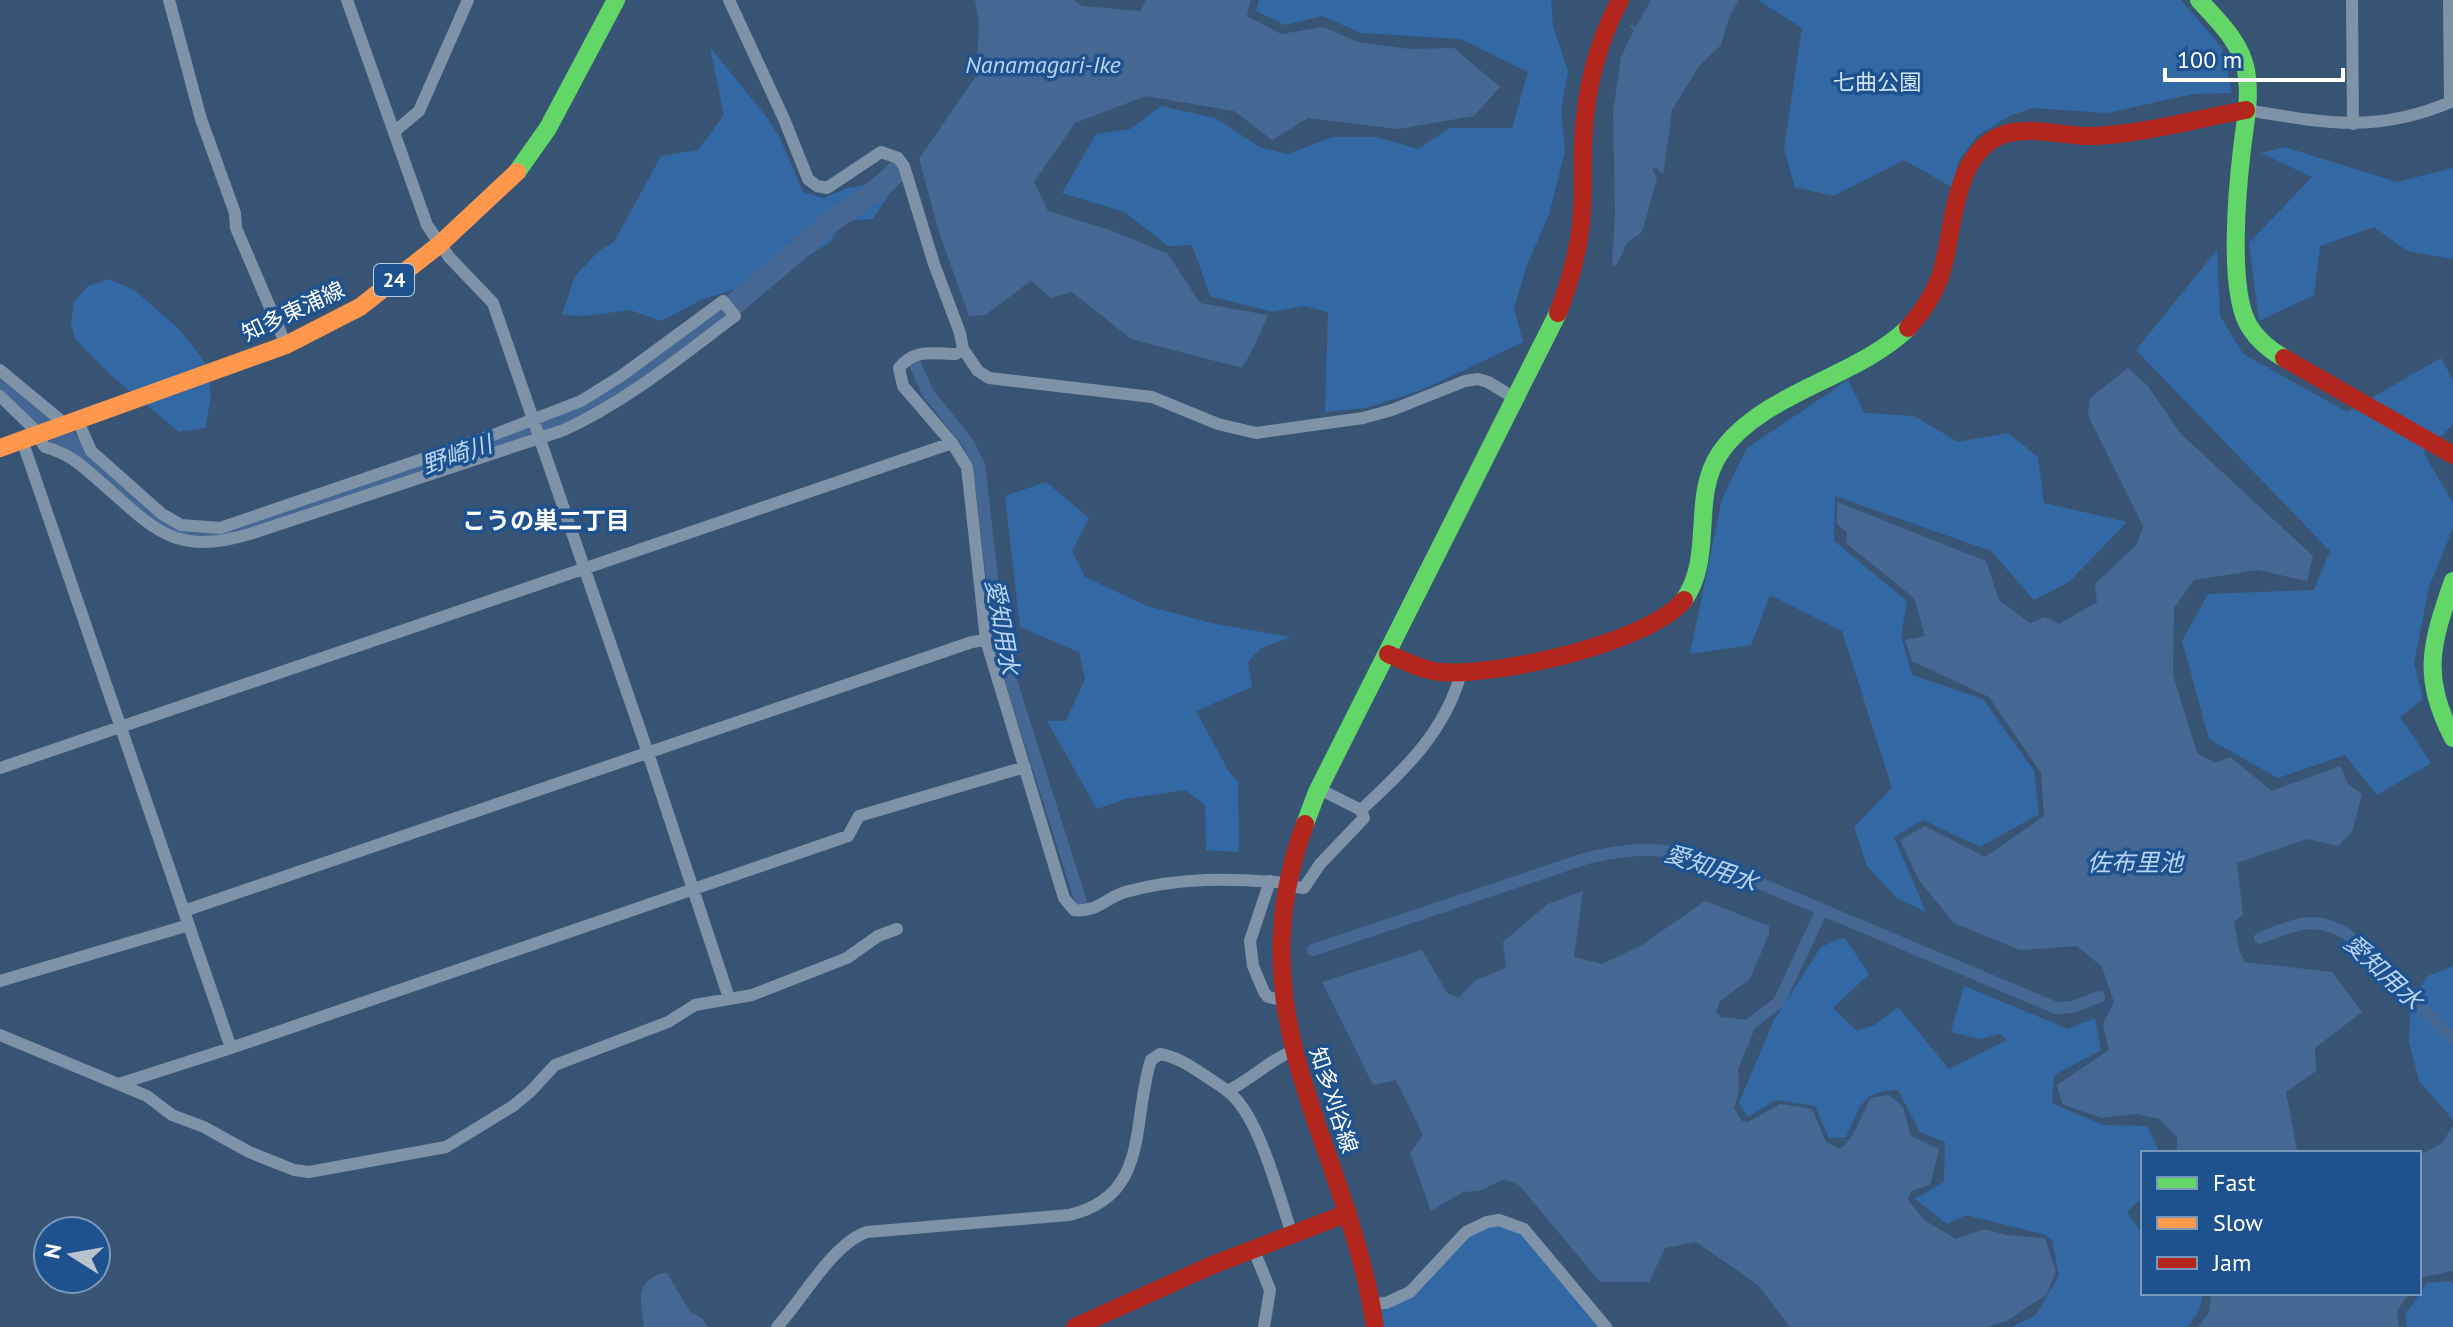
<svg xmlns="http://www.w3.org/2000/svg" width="2453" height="1327" font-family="'PT Sans','Noto Sans JP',sans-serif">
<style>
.green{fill:#3269a5}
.water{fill:#446893}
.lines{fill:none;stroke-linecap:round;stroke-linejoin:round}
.canal{stroke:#446893;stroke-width:12}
.river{stroke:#446893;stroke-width:22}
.street{stroke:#7e93a8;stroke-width:12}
.fast{stroke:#63d668;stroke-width:18}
.slow{stroke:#ff974d;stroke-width:18}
.jam{stroke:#b3261e;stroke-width:18}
.labels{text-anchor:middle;stroke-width:7;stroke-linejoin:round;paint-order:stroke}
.shield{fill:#1e528e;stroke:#bccbdd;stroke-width:2}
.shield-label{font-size:20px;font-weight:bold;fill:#fff}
.park-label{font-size:22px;fill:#d1e5f9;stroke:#1e528e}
.street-label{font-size:22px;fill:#fff;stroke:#1e528e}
.water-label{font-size:24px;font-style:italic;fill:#b8d5f4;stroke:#1e528e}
.neighbourhood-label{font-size:24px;font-weight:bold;fill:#fff;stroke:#1e528e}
</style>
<rect width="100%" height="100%" fill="#375475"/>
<path class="green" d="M1259,0H1551L1553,26L1568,71L1561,110L1565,151L1549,214L1527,265L1514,308L1523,342L1422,390L1366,408L1325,412L1328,312L1304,306L1273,312L1210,296L1192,245L1168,246L1125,212L1062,193L1096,134L1130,129L1161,106L1215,118L1261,148L1288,154L1333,137H1376L1418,149L1450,128H1512L1528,72L1461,39L1361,33L1322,16L1285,25L1256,11Z
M2181,0L2222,48L2232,93L2193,94L2107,113L2033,108L2009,116L1977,136L1959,160L1952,187L1904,160L1833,196L1795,187L1784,149L1802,28L1758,0Z
M710,47L768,119L779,136L803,192L823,198L848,188L866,185L891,191L873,219L842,221L831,241L780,275L701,300L661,321L630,310L585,316L562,315L575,276L600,250L614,242L661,156L698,150L724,115Z
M2284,147L2397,182L2453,168V259L2407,251L2374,227L2320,246L2314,295L2259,321L2249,243L2312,177L2261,153Z
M2217,250L2220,316L2243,354L2347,412L2441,358L2453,380V425L2423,452L2453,503V528L2429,587L2414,663L2423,699L2400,717L2431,763L2377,795L2345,755L2278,778L2209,739L2182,641L2208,594L2314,590L2330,551L2136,350Z
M109,279L134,290L180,330L207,365L211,396L205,428L179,432L112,376L76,340L71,324L74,302L88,286Z
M1848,380L1864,413L1914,416L1958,442L2008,433L2038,457L2044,503L2127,522L2069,582L2034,600L1991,551L1835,496L1834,541L1907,601L1901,636L1912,675L1983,699L2034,771L2039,814L1980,847L1923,820L1894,837L1926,912L1897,898L1867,866L1854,827L1892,788L1842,631L1770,595L1751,645L1690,654L1722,499L1747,448Z
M1046,482L1089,518L1072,551L1085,577L1147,606L1211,623L1291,637L1261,648L1248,662L1252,687L1196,711L1229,772L1238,782L1239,852L1206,850L1205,805L1185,790L1125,799L1097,809L1047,721H1066L1085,679L1079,652L1020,627L1005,496Z
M1844,937L1869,974L1833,1008L1857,1031L1875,1025L1898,1007L1949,1069L2007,1040L2000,1034L1980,1039L1951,1032L1964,986L2068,1029L2095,1018L2101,1050L2054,1075L2052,1103L2103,1125L2147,1126L2160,1153H2143V1197L2127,1212L2143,1235V1293H2203L2200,1309L2188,1327H2012L2036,1315L2059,1275L2052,1240L2046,1235L1966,1215L1947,1224L1915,1199L1944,1182L1945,1142L1920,1132L1898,1090C1860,1091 1861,1106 1846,1137L1829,1138L1815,1106L1776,1100L1748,1117L1739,1103L1773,1022L1821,947Z
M2453,966V1120L2419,1081L2409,1042L2411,999L2428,976Z
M1487,1222L1517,1225L1606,1327H1375L1372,1304L1386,1303L1428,1272Z
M2450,1281L2453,1284V1327H2407L2405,1315L2427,1283Z"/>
<path class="water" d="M975,0H1074L1082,6L1140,11L1146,0H1251L1247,16L1281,34L1324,27L1357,42L1409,49L1454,48L1500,87L1474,116L1398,129L1308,118L1272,140L1234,111L1146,96L1075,123L1034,182L1048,211L1110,230L1168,254L1200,303L1268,315L1254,347L1242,368L1131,339L1072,292L1051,298L1031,281L985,315L969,316L940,235L919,159L976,76L979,24Z
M1651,0H1739L1729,17L1721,45L1699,66L1672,110L1663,175L1657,168L1652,169L1657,179L1642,232L1627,243L1616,266L1612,264L1615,215L1613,113L1621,57L1634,30L1630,27L1631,25L1636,27Z
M2128,368L2147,385L2181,434L2313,556L2307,581L2258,570L2194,580L2174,608L2173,675L2197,753L2215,763L2230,757L2272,791L2340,766L2348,784L2362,794L2352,832L2338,846L2307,839L2237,863L2243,915L2234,922L2239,950L2245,962L2332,972L2362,1012L2315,1048L2316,1071L2286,1092L2297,1150L2302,1153H2177V1137L2159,1119L2137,1114L2101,1118L2062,1104L2057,1085L2109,1050L2103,1024L2114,1002L2102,967L2077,946L2020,950L1954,923L1919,880L1900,840L1925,826L1985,857L2044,816L2041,773L1989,697L1912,661L1905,640L1925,636L1914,598L1846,543L1847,532L1837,524V502L1986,561L1999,600L2030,623L2045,617L2059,624L2097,602L2095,584L2137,544L2143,526L2088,415L2090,398Z
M1583,891L1574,957L1602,964L1642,945L1705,901L1769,926V934L1750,979L1719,1002L1716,1013L1721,1017L1749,1020L1755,1028L1738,1069L1739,1092L1734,1108L1742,1121L1748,1122L1780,1104L1812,1109L1826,1142L1839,1149C1856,1139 1860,1115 1871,1098L1889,1095L1903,1107L1911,1136L1939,1149L1930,1185L1911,1191L1908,1200L1924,1220L1956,1239L1985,1229L2006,1235L2045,1238L2056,1272L2047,1294L2007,1321L1987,1327H1790L1758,1285L1696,1242L1665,1248L1649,1282H1600L1519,1185L1504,1179L1479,1191L1463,1192L1431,1211L1410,1153L1423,1135L1396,1080L1373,1085L1322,982L1422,950L1447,993L1458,998L1476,980L1506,968L1503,942L1548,904Z
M2453,1126V1271L2423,1277L2419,1281V1155L2441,1144Z
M663,1273H667L690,1312L702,1318L708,1327H644C641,1302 634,1281 663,1273Z
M2211,1293H2410L2397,1310L2399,1327H2198L2209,1313Z"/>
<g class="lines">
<path class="canal" d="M914,362L928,393L968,443L979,465L1000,646L1081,902
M2260,938C2295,925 2312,914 2347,934L2453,1038
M1313,950L1587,858C1637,847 1658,846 1707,861L2056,1008L2073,1007L2099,997
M1739,1033L1779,1002L1822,910"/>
<path class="river" d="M0,383L158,521C182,536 200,540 228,534L565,419C655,373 746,296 822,229C846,208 872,198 895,173"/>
<path class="street" d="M169,0L201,119L235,213L236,228L286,345
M347,0L427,225L449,257L493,303L648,753L729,998
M729,0L784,119L808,179L817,186L827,188L881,152L898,158L904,166L934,264L960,333L963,349L978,371L989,378L1152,397L1218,424L1256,433L1363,418L1392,410L1465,381L1478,379L1488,382L1516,399
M2352,0L2353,124
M2449,0L2450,102
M2246,110C2325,123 2377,134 2453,101
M394,132L419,111L468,0
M956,354C933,354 915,348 899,368L903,386L952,443L967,467L986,640L1064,898L1074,910C1096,913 1106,898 1125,892C1179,877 1232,878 1287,883
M0,370L64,423
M0,396L32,427L45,447C69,454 79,463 97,479C153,527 171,557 250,534L564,430C627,401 680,357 735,316L723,301L621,376L581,401L493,435L220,528L181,525L162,514L91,451L77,419
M22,440L231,1048
M0,768L952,443
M1319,789L1361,810
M1270,881L1250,941L1253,966L1264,992L1268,997L1282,1000
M1296,887L1304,888L1320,864L1364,818L1361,810C1404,770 1445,732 1461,673
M184,911L972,642L986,640
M0,981L189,925
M0,1035L147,1096L172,1115L204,1127L249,1152L294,1170L309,1172L446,1147L513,1106L531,1091L555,1065L668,1022L695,1005L752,995L847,958L878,936L897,929
M119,1084L231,1048L848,836L859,816L1025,767
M1227,1091C1251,1080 1269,1060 1293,1051
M1253,1248L1270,1290L1264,1327
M1372,1304L1386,1303L1410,1292L1466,1232L1487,1222L1499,1220L1524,1229L1606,1327
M777,1327C802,1300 833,1243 867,1232L1069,1215C1151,1196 1131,1122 1151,1060L1160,1054C1177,1057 1190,1066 1204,1075C1214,1082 1226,1088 1234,1097C1261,1124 1279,1197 1292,1234"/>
<path class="fast" d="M2199,0C2218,21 2240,41 2246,70C2251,96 2245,123 2242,149C2237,191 2229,282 2246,320C2253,336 2269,350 2284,358
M517,172L548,128L616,0
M2453,581C2431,645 2421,675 2453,738
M1684,600C1715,555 1690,498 1720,453C1762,392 1855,379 1908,328
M1305,824L1317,792L1558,313"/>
<path class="slow" d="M0,448L286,345L360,307L440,244L517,172"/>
<path class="jam" d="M1558,313C1569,284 1578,254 1581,223C1584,196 1582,170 1583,143C1585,92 1596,45 1620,0
M1908,328C1957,273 1941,243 1962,182C1969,161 1983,141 2005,134C2034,126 2066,137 2096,136C2147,133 2196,119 2246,110
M2284,358L2453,455
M1388,654C1405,661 1422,670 1440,672C1496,677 1648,643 1684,600
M1305,824C1232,1019 1348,1144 1375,1327
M1075,1327L1210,1266L1348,1213"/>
</g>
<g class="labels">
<rect class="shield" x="374" y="264" width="40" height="32" rx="6"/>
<g class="shield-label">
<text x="394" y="287">24</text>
</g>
<g class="park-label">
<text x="1877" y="90">七曲公園</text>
</g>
<g class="street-label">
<text transform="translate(293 311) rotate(-25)" y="8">知多東浦線</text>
<text transform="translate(1334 1100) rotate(72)" y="8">知多刈谷線</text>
</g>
<g class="water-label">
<text x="1043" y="73">Nanamagari-Ike</text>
<text transform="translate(457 455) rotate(-19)" y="8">野崎川</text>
<text transform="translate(1002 627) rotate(80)" y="8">愛知用水</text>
<text x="2135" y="871">佐布里池</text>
<text transform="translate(1711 868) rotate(19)" y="8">愛知用水</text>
<text transform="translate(2383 972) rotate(43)" y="8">愛知用水</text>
</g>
<g class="neighbourhood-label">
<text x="546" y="529">こうの巣二丁目</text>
</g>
</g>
<rect x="2141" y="1151" width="280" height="144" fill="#1e528e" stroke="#7897bb" stroke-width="2"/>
<rect x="2157" y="1177" width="40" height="12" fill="#63d668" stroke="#7897bb" stroke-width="2"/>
<text x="2213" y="1191" font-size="24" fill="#ffffff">Fast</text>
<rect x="2157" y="1217" width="40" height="12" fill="#ff974d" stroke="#7897bb" stroke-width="2"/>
<text x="2213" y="1231" font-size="24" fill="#ffffff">Slow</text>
<rect x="2157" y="1257" width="40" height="12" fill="#b3261e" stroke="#7897bb" stroke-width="2"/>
<text x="2213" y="1271" font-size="24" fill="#ffffff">Jam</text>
<g transform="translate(72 1255) rotate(281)"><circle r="38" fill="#1e528e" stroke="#7897bb" stroke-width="2"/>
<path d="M0-6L14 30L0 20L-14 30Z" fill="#b9c3cf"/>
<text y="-12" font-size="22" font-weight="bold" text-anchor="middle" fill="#ffffff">N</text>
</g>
<path d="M2165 68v12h178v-12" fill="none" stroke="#ffffff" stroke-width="4"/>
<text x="2177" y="68" font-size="24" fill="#ffffff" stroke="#1e528e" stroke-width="6" paint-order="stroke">100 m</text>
</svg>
